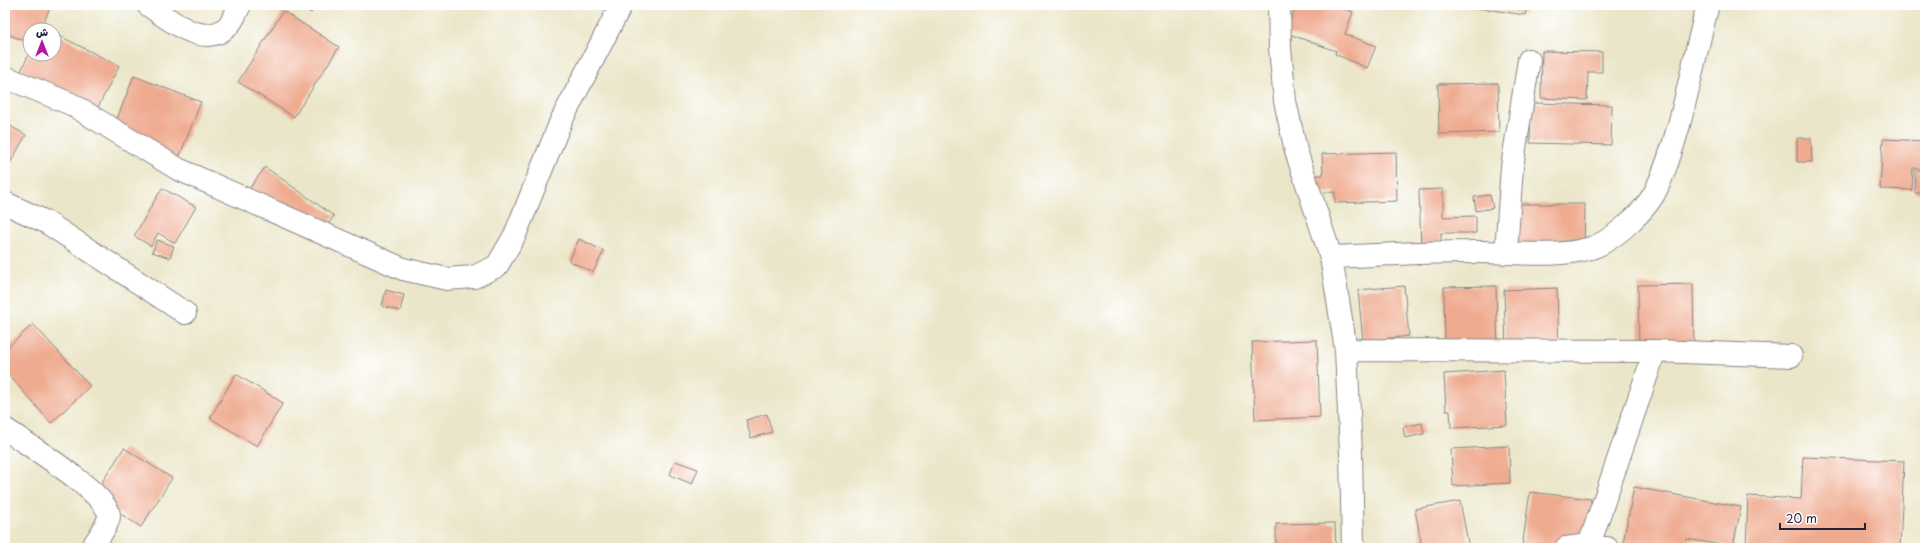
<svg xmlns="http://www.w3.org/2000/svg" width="1930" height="553" font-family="'Playpen Sans','Playpen Sans Arabic',sans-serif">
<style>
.building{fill:#efab90}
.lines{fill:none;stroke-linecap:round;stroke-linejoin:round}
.minor-casing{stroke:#868482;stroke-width:24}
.minor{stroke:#fff;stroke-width:22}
</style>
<rect width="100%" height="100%" fill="#fff"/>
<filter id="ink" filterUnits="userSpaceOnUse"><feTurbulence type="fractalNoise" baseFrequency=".025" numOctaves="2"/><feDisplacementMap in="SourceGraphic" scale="8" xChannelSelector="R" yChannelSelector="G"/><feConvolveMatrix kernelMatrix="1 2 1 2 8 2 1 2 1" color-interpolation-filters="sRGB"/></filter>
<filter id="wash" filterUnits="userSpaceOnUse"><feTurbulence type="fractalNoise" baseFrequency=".012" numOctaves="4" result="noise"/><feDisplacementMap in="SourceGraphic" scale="16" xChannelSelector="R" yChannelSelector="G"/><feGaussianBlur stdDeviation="0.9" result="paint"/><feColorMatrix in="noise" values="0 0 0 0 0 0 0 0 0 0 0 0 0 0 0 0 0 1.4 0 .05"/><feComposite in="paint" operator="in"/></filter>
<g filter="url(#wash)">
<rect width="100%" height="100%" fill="#ebe6c9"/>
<g id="blocks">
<path class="building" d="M5,5H51L42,27L48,30H30V43L5,33Z
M298,5H316L311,13Z
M1296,5H1334L1353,12L1345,34L1376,46L1367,68L1335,54L1336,51L1286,33Z
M1459,5H1527L1525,15Z
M283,11L339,47L294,117L238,82Z
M54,33L119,66L94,115L18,77L29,54H54Z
M1542,51L1602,52V72H1588L1587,100L1541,98Z
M134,76L201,102L178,160L111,134Z
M1498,83L1499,132L1439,134L1438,84Z
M1531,103L1612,105L1611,145L1530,143Z
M5,123L26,135L5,172Z
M1797,138H1811L1812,162H1797Z
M1883,139L1925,141V169L1913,168L1912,190L1880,189Z
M1396,152L1397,201L1335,203V192L1315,193L1314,175H1323L1322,154Z
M265,167L334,216L316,241L247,192Z
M1915,170L1925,171V193H1915Z
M162,188L196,207L175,243L158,233L151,246L134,236Z
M1443,189V217L1476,216V233H1441V248L1421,249L1419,190Z
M1490,195L1493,208L1476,211L1474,197Z
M1518,204H1585L1584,255L1517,254Z
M579,239L604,251L593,272L569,261Z
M157,240L174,246L170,258L152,252Z
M1693,284L1694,353H1639L1638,285Z
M1404,286L1409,336L1363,341L1358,290Z
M1496,286L1498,356L1445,357L1444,287Z
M1557,288L1559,351L1506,352L1504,290Z
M386,290L404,295L400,311L382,306Z
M33,324L90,386L51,423L5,371V350Z
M1317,340L1320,417L1255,420L1252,342Z
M1504,370L1507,425L1451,428L1450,411H1446L1444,374Z
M236,374L283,403L257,446L210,418Z
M767,414L772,432L751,438L746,420Z
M1422,423L1424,434L1405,438L1403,427Z
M1509,446L1510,483L1453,486L1451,449Z
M124,448L172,478L141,527L93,496Z
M1803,457L1904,461L1900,548H1746L1748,496L1801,499Z
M675,461L698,469L692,484L670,475Z
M1634,487L1741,507L1733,547L1687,539L1685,548H1622Z
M1530,492L1591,499L1585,548H1522Z
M1460,501L1469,548H1422L1415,509Z
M1335,523L1336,548H1276V524Z"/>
</g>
</g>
<g filter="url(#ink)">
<use href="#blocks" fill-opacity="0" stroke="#868482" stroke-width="1"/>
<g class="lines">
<g class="minor-casing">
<path id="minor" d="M148,5C169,19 204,50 228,26C233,21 237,11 240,5
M1279,5L1280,48L1285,101L1296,151L1331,257L1346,350L1351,453L1353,548
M5,77L71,104L178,169L403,269L447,279L474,277L497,266L515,235L561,121L621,5
M5,203L46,222L185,313
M1506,252L1512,167L1529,60
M1331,257C1377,255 1424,252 1470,252C1510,251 1552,259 1591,248C1613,241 1648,209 1657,188C1683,130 1691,66 1708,5
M1346,350L1655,351L1791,356
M5,429C24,442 110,495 109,516C108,526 97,539 92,548
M1589,545L1655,351
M1566,548L1589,545L1607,548"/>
</g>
<use href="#minor" class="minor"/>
</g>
</g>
<rect width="1930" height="553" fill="none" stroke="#fff" stroke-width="20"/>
<g transform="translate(42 42)"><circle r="19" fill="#ffffff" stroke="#a7a7b1"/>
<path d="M0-3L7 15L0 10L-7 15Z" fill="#b5179e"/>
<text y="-6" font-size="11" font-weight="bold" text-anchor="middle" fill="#22223b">ش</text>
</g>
<path d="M1780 523v6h85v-6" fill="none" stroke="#22223b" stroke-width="2"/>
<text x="1786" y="523" font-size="12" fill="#22223b" stroke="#ffffff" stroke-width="3" paint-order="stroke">20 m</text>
</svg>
